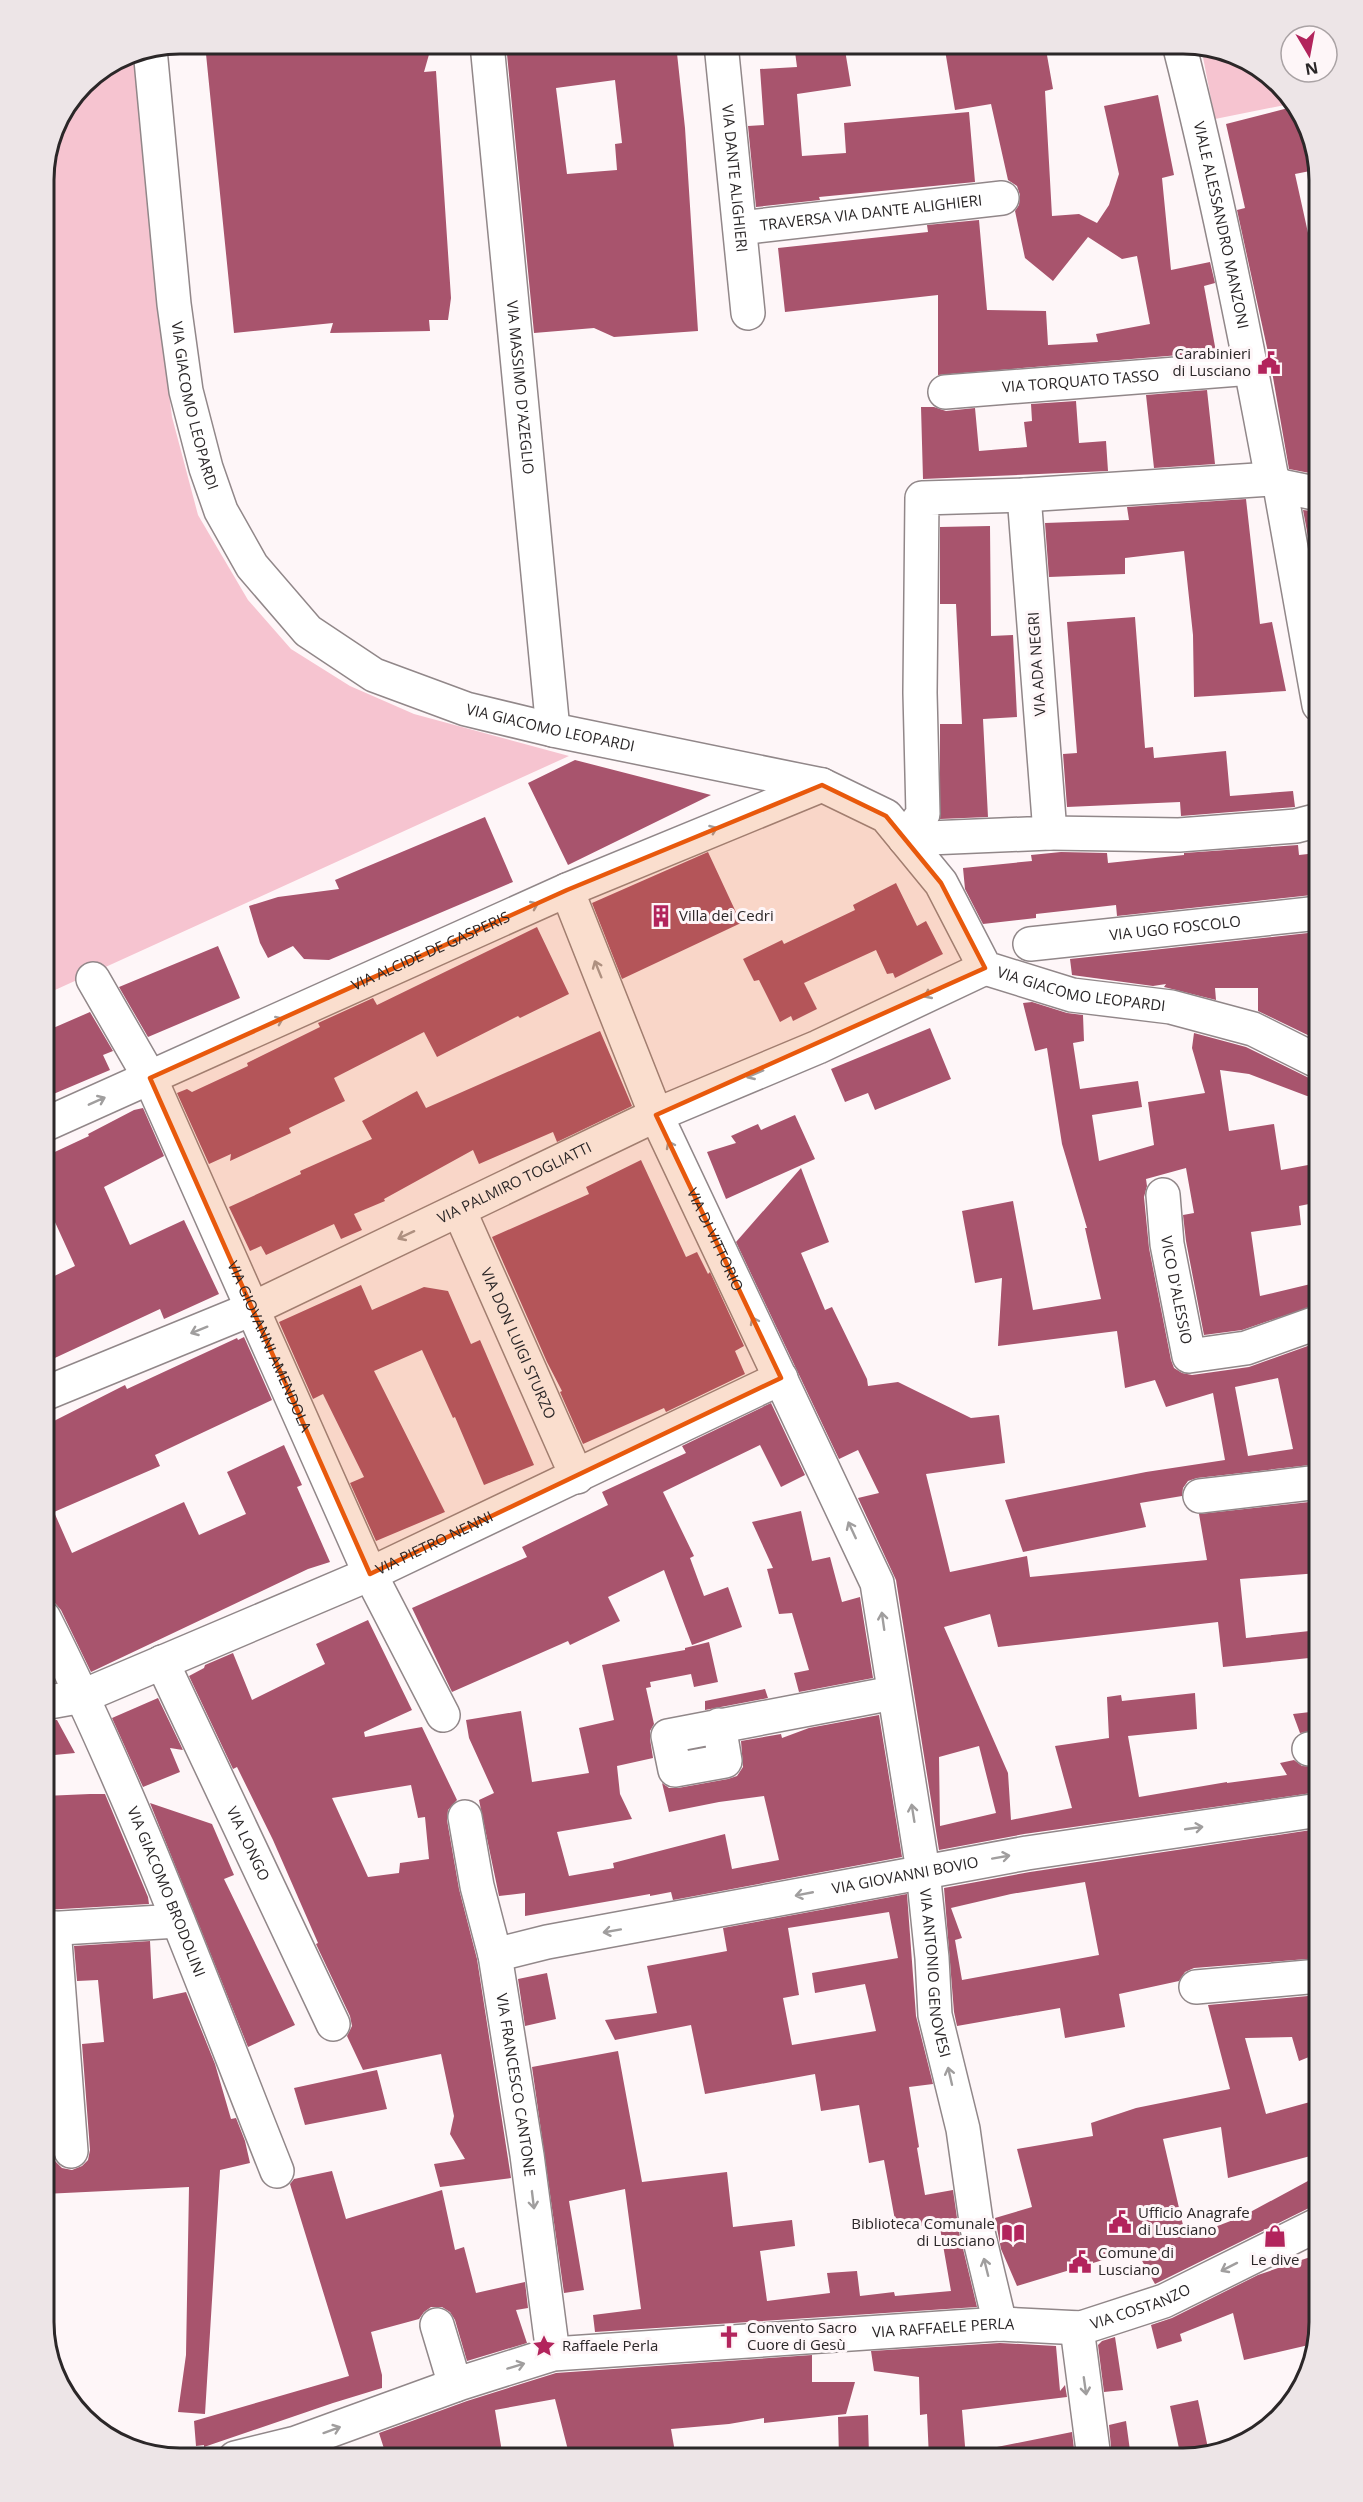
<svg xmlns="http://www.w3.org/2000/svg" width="1363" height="2502" font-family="'Open Sans',sans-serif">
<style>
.green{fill:#f6c4d0}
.building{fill:#a8546d;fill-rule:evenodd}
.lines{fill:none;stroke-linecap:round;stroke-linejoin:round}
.minor-casing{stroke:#918789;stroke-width:36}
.minor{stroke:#fff;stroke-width:33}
.oneway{stroke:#a09e9e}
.marked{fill:#e8590c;fill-opacity:0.2;stroke:#e8590c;stroke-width:4.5;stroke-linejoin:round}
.labels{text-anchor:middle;stroke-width:6;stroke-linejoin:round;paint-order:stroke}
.street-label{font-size:15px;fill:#2b2728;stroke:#fef6f8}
.poi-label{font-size:15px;fill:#2b2728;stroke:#fef6f8;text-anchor:start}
.rim{fill:none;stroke:#2b2728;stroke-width:3}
</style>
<rect width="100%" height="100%" fill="#fef6f8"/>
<path class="green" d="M1201,47L1259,67L1290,104L1215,119Z
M133,53L161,332L172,417L198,515L248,600L291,649L350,686L414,714L569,756L44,995V171L54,127L84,83L128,54Z"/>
<path class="building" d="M205,44H432L424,72L436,71L451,298L448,320H429L430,331L330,333L333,323L234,333Z
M506,44H676L685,128L698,331L614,337L594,328L534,333ZM615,80L622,143L615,144L617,170L567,174L556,88Z
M794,44H844L851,86L797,94L802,156L846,153L844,123L969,112L975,182L819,197L820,200L756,207L748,126L764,125L760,69L797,67Z
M944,44H1045L1053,89L1045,91L1052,216L1079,214L1097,223L1109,205L1119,174L1104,106L1158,95L1174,175L1162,178L1171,270L1210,262L1215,283L1204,286L1216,352L938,375V295L785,312L778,248L928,232L927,225L979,220L987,310L1046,311L1048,345L1098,342L1096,334L1150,324L1137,256L1122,259L1088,237L1053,281L1025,258L1015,211L1019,205L1020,195L1017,186L1008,180L991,104L955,110Z
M1292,107L1296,112L1310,171L1295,174L1314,260L1308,261L1320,320V475L1289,469L1271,366L1237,210L1245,208L1226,124Z
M1207,390L1215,464L1154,468L1146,395Z
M1076,401L1079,443L1106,441L1108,471L923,479L921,407H934L946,411L975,408L979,451L1027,447L1024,422L1032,421L1031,404Z
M1246,499L1260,624L1272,622L1286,691L1194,697L1193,635L1184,551L1125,558V574L1049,577L1045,523L1129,520L1127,507Z
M1303,510L1320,512V579H1316Z
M990,526L991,636L1013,635L1017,717L983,719L988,817L940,819V724H962L956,604H940V527Z
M1135,617L1145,748L1153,747L1154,758L1226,751L1230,796L1293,791L1295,807L1181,816L1180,802L1067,807L1063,754L1077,753L1067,622Z
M575,760L711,795L568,865L528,783Z
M485,817L513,882L329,960L304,959L293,946L268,958L260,943L249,906L278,897L339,889L335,880Z
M1298,845L1299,855L1317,853L1320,892L1312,893V895L1117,916L1116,905L1036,914V918L983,924L965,889L963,868L1032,861L1031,855L1061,852L1107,853L1108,863L1184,855V853Z
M708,852L741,923L622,979L592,903Z
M896,883L917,926L926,921L943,954L895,978L893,973L887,974L876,950L804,983L817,1009L793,1021L791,1016L780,1022L759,980L754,981L743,959L782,940L784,944L855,910L853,905Z
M537,927L569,994L520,1018L518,1016L437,1057L424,1032L334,1078L345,1101L289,1128L291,1133L230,1161L231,1154L209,1164L177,1093L187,1089L192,1092L248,1066L247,1063L320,1027L318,1023L373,998L377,1005Z
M1317,932L1320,951V1041L1258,1011V988H1215L1216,1000L1164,987L1166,984L1153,986L1072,975L1070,959Z
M218,946L240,998L148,1037L119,987Z
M1032,1002L1067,1013L1083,1015L1084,1041L1073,1043L1080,1089L1138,1081L1142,1107L1092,1115L1099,1161L1154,1145L1148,1102L1205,1093L1192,1048L1194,1033L1246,1047L1311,1079L1320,1081V1096H1307L1249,1074L1220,1070L1229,1131L1274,1124L1281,1170L1319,1163V1190L1312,1192L1314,1203L1299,1206L1301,1225L1251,1232L1260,1296L1319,1282V1304L1242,1330L1204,1335L1186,1241L1183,1215L1194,1213L1186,1168L1146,1179L1147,1186L1144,1197L1149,1248L1171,1360L1174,1368L1182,1373L1192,1375L1249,1367L1319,1342V1464L1197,1478L1188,1481L1183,1488L1182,1496L1140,1503L1146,1527L1023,1552L1005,1500L1146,1472L1225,1460L1213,1393L1166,1407L1155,1380L1125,1388L1117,1331L998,1346L1002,1278L975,1283L962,1211L1013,1201L1033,1310L1101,1299L1085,1228H1087L1062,1144L1047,1048L1035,1051L1023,1003ZM1278,1378L1293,1449L1248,1456L1235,1387Z
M90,1012L113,1051L103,1055L110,1070L44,1098V1032Z
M930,1028L951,1079L875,1110L868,1093L845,1102L831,1069Z
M600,1031L632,1106L557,1142L553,1132L479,1164L473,1150L384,1199L385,1201L354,1214L362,1230L341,1239L334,1224L266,1255L261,1246L250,1251L229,1207L301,1174L300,1171L372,1139L362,1121L417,1091L426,1108Z
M143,1108L164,1156L104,1187L130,1245L184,1220L219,1294L164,1319L160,1309L44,1363V1281L75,1266L44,1198V1157L89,1136L88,1134L134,1110Z
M795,1115L815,1159L726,1199L707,1152L736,1143L731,1136L758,1124L761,1130Z
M641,1160L686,1257L697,1252L708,1274L710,1272L744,1346L735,1351L745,1374L666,1412L664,1408L583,1444L560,1392L562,1391L547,1362L492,1237L589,1194L586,1187Z
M801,1168L829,1242L801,1253L825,1310L832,1307L867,1379L868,1386L898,1382L971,1418L999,1415L1005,1463L926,1474L950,1572L1027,1556L1030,1577L1207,1560L1199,1514L1319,1501V1573L1240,1579L1246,1638L1319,1630V1657L1223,1667L1218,1622L998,1647L990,1614L944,1627L1008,1773L1011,1820L1072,1808L1055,1746L1109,1738L1107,1697L1121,1695L1122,1701L1195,1693L1197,1729L1128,1736L1139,1797L1227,1782V1783L1287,1775L1280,1763L1294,1760L1302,1766L1319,1767V1792L1024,1834L939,1850L896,1580L858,1498L879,1493L858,1450L839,1459L736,1242ZM979,1746L996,1813L940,1826L939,1757Z
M361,1285L372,1310L424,1287L448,1291L471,1344L480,1340L534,1465L484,1485L455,1417L453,1418L422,1350L374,1371L445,1512L376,1541L350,1483L364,1477L323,1394L313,1399L279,1322Z
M244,1337L272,1400L155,1455L160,1466L54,1512L72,1553L184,1502L199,1535L246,1514L227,1472L284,1445L302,1485L297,1487L330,1562L308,1569L91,1672L61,1610L54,1602L44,1600V1426L125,1385L127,1389L237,1338L238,1340Z
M771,1403L805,1475L781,1487L760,1445L663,1492L694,1556L690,1558L704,1596L728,1587L742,1627L692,1645L664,1570L608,1597L620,1621L570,1645L568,1641L452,1692L412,1608L527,1557L522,1547L608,1505L602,1492L686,1453L682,1446Z
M801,1511L812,1561L830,1557L842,1602L860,1597L873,1678L799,1692L794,1673L809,1670L792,1613L779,1614L767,1569L773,1568L752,1522Z
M368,1620L412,1710L364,1732L365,1737L422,1727L457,1800L448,1810L447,1820L459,1889L477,1959L511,2178L440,2187L434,2164L465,2159L450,2134L454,2116L441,2054L363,2070L347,2036L352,2026L350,2016L316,1944L318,1943L273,1840L237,1767L233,1769L189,1676L204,1668L205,1665L233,1653L252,1700L325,1664L316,1644ZM411,1785L418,1818L425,1817L429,1859L400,1863L399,1873L368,1877L332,1798Z
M709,1642L718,1682L694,1687L691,1674L650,1682L651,1687L646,1688L654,1724L650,1731V1739L653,1758L617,1766L620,1794L632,1819L557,1832L569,1876L614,1868L613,1863L725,1834L732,1869L779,1860L764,1796L719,1802L669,1812L662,1783L669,1788H678L728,1779L737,1776L743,1767L741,1741L781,1734L782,1738L809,1728L879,1715L902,1857L673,1900L671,1892L650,1896V1894L525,1916V1893L499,1896L479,1800L494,1793L469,1738L466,1720L521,1711L532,1782L589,1773L579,1728L614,1720L602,1665L685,1650V1648Z
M765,1689L768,1698L705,1710V1701Z
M158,1698L183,1750L170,1748L180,1772L143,1787L112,1718Z
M1319,1711V1730L1300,1733L1293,1714Z
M57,1720L75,1753L44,1756V1721Z
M90,1794H105L148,1897L149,1904L44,1910V1796Z
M150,1803L212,1824L234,1875L224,1879L295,2025L248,2047Z
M1311,1830L1315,1845H1319V1885L1309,1886L1319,1958L1194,1968L1185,1972L1179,1981L1119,1994L1125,2027L1065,2038L1060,2008L957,2026L954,2012L944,1888L1030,1872ZM1085,1882L1099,1955L962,1980L955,1940L962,1938L951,1908L1011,1894Z
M907,1894L916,2016L933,2084L909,2087L919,2147L917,2148L925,2195L953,2190L959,2232L977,2307L595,2332L593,2315L641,2309L625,2189L569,2201L584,2290L564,2293L532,2067L618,2051L642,2182L727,2172L733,2227L792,2220L795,2246L760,2251L767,2301L830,2293L827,2273L857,2271L860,2296L894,2292L895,2296L951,2291L939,2222L897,2231L884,2160L869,2163L859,2105L821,2111L815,2074L705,2094L691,2025L615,2040L605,2020L657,2013L647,1966L727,1951L723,1928ZM889,1912L898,1958L812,1973L815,1993L865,1984L876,2031L792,2045L783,1998L799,1995L788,1928Z
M150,1941L153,1999L186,1992L215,2064L231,2119L236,2118L245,2141L250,2163L220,2170L205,2414L178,2412L186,2355L189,2187L44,2194V2047L52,2153L55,2161L62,2168L72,2170L82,2166L88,2160L90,2150L82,2044L104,2042L98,1980L77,1981L74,1946Z
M547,1973L556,2019L525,2026L518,1979Z
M1319,1995V2053L1299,2061L1292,2037L1245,2038L1266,2114L1310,2102L1318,2154L1228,2178L1221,2127L1163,2139L1186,2238L1241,2217L1319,2175V2205L1311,2207L1155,2284L1136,2250L1017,2286L1001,2249L995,2218L1032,2207L1017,2149L1093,2136L1091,2123L1136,2108L1230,2089L1208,2005Z
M377,2070L387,2109L305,2125L294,2088Z
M332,2171L346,2219L442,2190L455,2250L464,2247L476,2293L525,2282L528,2308L516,2310L527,2343L467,2361L455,2320L450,2312L442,2307H431L424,2312L419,2319L371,2332L382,2375V2388L333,2403L204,2447V2445L196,2446L194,2421L349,2376L290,2184L294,2179Z
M1319,2254V2323L1313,2344L1244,2360L1233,2313L1180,2334L1182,2341L1157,2349L1151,2325L1172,2318L1258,2275Z
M1115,2337L1123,2390L1104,2392L1098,2345L1102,2341Z
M1000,2343L1056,2346L1060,2391L1065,2385L1067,2397L962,2410L966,2458H929L927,2414L920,2415L919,2377L874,2371L871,2351Z
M812,2355V2382H855L846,2414L764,2423V2418L729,2424L671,2429L676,2458H570L555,2399L495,2410L503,2458H387L379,2433L467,2401L556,2373Z
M1198,2400L1209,2453L1181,2458L1170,2406Z
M868,2415L869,2458H839L838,2417Z
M1126,2421L1131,2458H1112L1109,2425Z
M1072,2432L1075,2458H993L992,2448Z"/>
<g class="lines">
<g class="minor-casing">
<g id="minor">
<path id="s1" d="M487,44L553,730"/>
<path id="s2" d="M721,44L748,313"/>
<path id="s3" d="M1179,44C1216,188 1245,333 1272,479L1280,486L1319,705"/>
<path id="s4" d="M150,49L174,304L186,391L206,468L221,511L252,566L308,631L374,675L466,709L553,730L822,785L886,816L941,883L985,968L1072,995L1171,1007L1253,1029L1319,1062"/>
<path id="s5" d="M740,228L1002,198"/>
<path id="s6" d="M945,392L1252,368"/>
<path d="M1280,486L1319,494"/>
<path d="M1050,833L1179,835L1296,826L1319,820"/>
<path d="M905,839L923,814L920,693L922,498L1024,495L1272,479"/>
<path d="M905,839L1050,833L1024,495"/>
<path id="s7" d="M567,890L656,1115L877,1583L923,1871L932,1958L935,2015L963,2129L977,2228L1000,2324"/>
<path id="s8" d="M1030,944L1319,913"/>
<path id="s9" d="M93,979L150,1078L370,1574L443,1715"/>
<path id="s10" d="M44,1125L567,890L822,785"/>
<path id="s11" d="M1163,1195L1167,1244L1189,1356L1246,1348L1319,1322"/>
<path id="s12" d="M459,1210L577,1477"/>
<path id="s13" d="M44,1394L254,1308L656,1115L818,1047L985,968"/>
<path d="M1200,1496L1319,1482"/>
<path id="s14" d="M44,1618C134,1796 203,1985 277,2171"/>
<path id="s15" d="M162,1662L333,2024"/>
<path id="s16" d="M44,1703L83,1696L370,1574L781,1378"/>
<path d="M719,1725L725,1761L675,1770L668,1736L893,1693"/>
<path d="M1309,1749L1319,1748"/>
<path id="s17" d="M465,1817L477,1886L495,1955L527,2155L553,2354"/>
<path d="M54,1928L71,2151"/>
<path d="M44,1929L178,1921"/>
<path id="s18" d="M495,1955L547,1942L1027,1853L1319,1810"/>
<path d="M1196,1987L1319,1976"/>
<path d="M437,2325L455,2385"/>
<path d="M1077,2328L1094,2458"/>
<path id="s19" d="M235,2458L296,2443L461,2383L553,2354L1000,2324L1081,2328L1164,2301L1319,2224"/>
</g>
</g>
<use href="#minor" class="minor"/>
</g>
<defs><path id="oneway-shaft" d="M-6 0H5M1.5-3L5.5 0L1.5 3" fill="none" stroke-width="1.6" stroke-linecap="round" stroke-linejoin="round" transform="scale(1.5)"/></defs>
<g class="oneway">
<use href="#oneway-shaft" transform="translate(709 831) rotate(-22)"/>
<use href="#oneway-shaft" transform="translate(530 907) rotate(-24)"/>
<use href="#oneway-shaft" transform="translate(598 969) rotate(-112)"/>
<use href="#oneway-shaft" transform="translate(932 993) rotate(155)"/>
<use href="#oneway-shaft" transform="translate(275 1022) rotate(-24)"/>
<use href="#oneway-shaft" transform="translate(755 1074) rotate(157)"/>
<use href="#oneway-shaft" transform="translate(97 1101) rotate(-24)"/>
<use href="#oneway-shaft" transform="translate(672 1149) rotate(-116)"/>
<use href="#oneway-shaft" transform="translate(406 1235) rotate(155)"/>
<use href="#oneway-shaft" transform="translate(756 1325) rotate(-116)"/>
<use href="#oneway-shaft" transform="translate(199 1330) rotate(158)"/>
<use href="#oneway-shaft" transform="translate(852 1530) rotate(-115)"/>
<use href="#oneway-shaft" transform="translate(883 1621) rotate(-98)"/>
<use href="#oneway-shaft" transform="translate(913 1813) rotate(-99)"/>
<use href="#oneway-shaft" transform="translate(1194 1828) rotate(-8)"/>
<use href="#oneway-shaft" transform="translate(1001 1857) rotate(-10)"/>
<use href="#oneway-shaft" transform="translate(804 1894) rotate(169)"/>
<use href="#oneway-shaft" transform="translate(612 1931) rotate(170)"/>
<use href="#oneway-shaft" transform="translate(950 2076) rotate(-103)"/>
<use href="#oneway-shaft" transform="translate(533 2200) rotate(83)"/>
<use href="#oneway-shaft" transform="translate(986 2267) rotate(-104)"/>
<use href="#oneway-shaft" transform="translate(1229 2267) rotate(153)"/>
<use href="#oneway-shaft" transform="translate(516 2366) rotate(-17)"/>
<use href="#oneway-shaft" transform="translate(1085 2386) rotate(82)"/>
<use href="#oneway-shaft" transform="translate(332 2430) rotate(-20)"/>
</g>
<path class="marked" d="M822,785L886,816L941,883L985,968L656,1115L781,1378L370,1574L150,1078L567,890Z"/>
<defs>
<g id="civic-bare" transform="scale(1.8)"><path d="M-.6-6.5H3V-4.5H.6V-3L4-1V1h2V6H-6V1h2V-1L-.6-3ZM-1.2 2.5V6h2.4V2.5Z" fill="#b2245c" stroke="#fef6f8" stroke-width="2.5" paint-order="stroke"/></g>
<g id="building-bare" transform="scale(1.8)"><path d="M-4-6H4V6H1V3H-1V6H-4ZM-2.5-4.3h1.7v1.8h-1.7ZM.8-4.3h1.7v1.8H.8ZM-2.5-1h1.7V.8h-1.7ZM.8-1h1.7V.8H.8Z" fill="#b2245c" stroke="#fef6f8" stroke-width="2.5" paint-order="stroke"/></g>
<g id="library-bare" transform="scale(1.8)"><path d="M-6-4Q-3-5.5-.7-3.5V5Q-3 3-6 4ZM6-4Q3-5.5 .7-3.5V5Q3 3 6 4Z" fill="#b2245c" stroke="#fef6f8" stroke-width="2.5" paint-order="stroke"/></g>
<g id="shop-bare" transform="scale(1.8)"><path d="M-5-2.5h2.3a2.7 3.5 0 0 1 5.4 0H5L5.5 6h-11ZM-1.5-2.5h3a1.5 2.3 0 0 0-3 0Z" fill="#b2245c" stroke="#fef6f8" stroke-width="2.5" paint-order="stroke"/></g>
<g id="church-bare" transform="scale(1.8)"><path d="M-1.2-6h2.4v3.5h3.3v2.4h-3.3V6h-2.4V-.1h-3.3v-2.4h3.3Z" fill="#b2245c" stroke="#fef6f8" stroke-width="2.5" paint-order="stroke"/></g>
<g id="sight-bare" transform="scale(1.8)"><path d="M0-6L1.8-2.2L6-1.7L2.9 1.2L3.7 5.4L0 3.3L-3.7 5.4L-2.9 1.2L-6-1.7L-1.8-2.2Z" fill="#b2245c" stroke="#fef6f8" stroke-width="2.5" paint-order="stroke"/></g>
</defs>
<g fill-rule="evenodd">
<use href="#civic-bare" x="1269" y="363"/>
<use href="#building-bare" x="661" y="916"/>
<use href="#civic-bare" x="1120" y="2222"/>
<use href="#library-bare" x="1013" y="2233"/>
<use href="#shop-bare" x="1275" y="2236"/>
<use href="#civic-bare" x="1080" y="2262"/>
<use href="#church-bare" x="729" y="2337"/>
<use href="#sight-bare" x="544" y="2346"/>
</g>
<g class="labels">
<g class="street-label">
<text dy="5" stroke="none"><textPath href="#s2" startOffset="135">VIA DANTE ALIGHIERI</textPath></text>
<text dy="5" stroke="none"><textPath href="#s5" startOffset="132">TRAVERSA VIA DANTE ALIGHIERI</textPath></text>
<text dy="5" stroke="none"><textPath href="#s3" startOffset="186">VIALE ALESSANDRO MANZONI</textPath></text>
<text dy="5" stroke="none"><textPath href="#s6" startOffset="136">VIA TORQUATO TASSO</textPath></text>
<text dy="5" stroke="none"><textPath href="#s1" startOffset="345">VIA MASSIMO D'AZEGLIO</textPath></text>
<text dy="5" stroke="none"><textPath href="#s4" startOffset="360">VIA GIACOMO LEOPARDI</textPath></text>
<text transform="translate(1037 664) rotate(-94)" y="5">VIA ADA NEGRI</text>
<text dy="5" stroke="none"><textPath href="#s4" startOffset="882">VIA GIACOMO LEOPARDI</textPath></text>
<text dy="5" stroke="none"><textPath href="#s8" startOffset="146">VIA UGO FOSCOLO</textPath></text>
<text dy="5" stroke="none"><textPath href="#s10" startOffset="424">VIA ALCIDE DE GASPERIS</textPath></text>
<text dy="5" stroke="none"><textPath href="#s4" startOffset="1512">VIA GIACOMO LEOPARDI</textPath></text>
<text dy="5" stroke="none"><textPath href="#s13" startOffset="516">VIA PALMIRO TOGLIATTI</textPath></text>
<text dy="5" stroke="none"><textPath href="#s7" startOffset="380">VIA DI VITTORIO</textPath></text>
<text dy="5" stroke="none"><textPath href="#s11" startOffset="96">VICO D'ALESSIO</textPath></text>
<text dy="5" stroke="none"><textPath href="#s12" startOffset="146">VIA DON LUIGI STURZO</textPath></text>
<text dy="5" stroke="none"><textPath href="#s9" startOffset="408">VIA GIOVANNI AMENDOLA</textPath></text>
<text dy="5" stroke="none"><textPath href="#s16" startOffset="423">VIA PIETRO NENNI</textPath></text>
<text dy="5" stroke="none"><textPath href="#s15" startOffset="201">VIA LONGO</textPath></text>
<text dy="5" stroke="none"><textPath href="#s18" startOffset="418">VIA GIOVANNI BOVIO</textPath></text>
<text dy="5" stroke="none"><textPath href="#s14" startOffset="300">VIA GIACOMO BRODOLINI</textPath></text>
<text dy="5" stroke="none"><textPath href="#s7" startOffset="1154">VIA ANTONIO GENOVESI</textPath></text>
<text dy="5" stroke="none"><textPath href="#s17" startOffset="273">VIA FRANCESCO CANTONE</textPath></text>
<text dy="5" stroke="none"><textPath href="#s19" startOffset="927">VIA COSTANZO</textPath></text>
<text dy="5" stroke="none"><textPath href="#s19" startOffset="726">VIA RAFFAELE PERLA</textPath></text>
</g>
<g class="poi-label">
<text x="1251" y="359" text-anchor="end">Carabinieri<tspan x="1251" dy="17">di Lusciano</tspan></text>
<text x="679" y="921">Villa dei Cedri</text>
<text x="1138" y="2218">Ufficio Anagrafe<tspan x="1138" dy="17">di Lusciano</tspan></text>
<text x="995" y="2229" text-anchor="end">Biblioteca Comunale<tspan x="995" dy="17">di Lusciano</tspan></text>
<text x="1098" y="2258">Comune di<tspan x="1098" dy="17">Lusciano</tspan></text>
<text x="1275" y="2265" text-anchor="middle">Le dive</text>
<text x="747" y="2333">Convento Sacro<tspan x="747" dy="17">Cuore di Gesù</tspan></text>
<text x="562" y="2351">Raffaele Perla</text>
</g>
</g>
<path d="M0 0H1363V2502H0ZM180 54H1183A126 126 0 0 1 1309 180V2322A126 126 0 0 1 1183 2448H180A126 126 0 0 1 54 2322V180A126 126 0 0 1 180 54Z" fill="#ede5e7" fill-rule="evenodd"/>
<path class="rim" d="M180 54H1183A126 126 0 0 1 1309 180V2322A126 126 0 0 1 1183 2448H180A126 126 0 0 1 54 2322V180A126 126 0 0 1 180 54Z"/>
<g transform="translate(1309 54) rotate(170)"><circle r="28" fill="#fef6f8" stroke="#aaa3a5" stroke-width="1.5"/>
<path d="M0-4.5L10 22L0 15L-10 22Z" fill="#b2245c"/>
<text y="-9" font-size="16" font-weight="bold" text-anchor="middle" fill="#2b2728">N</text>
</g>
</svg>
